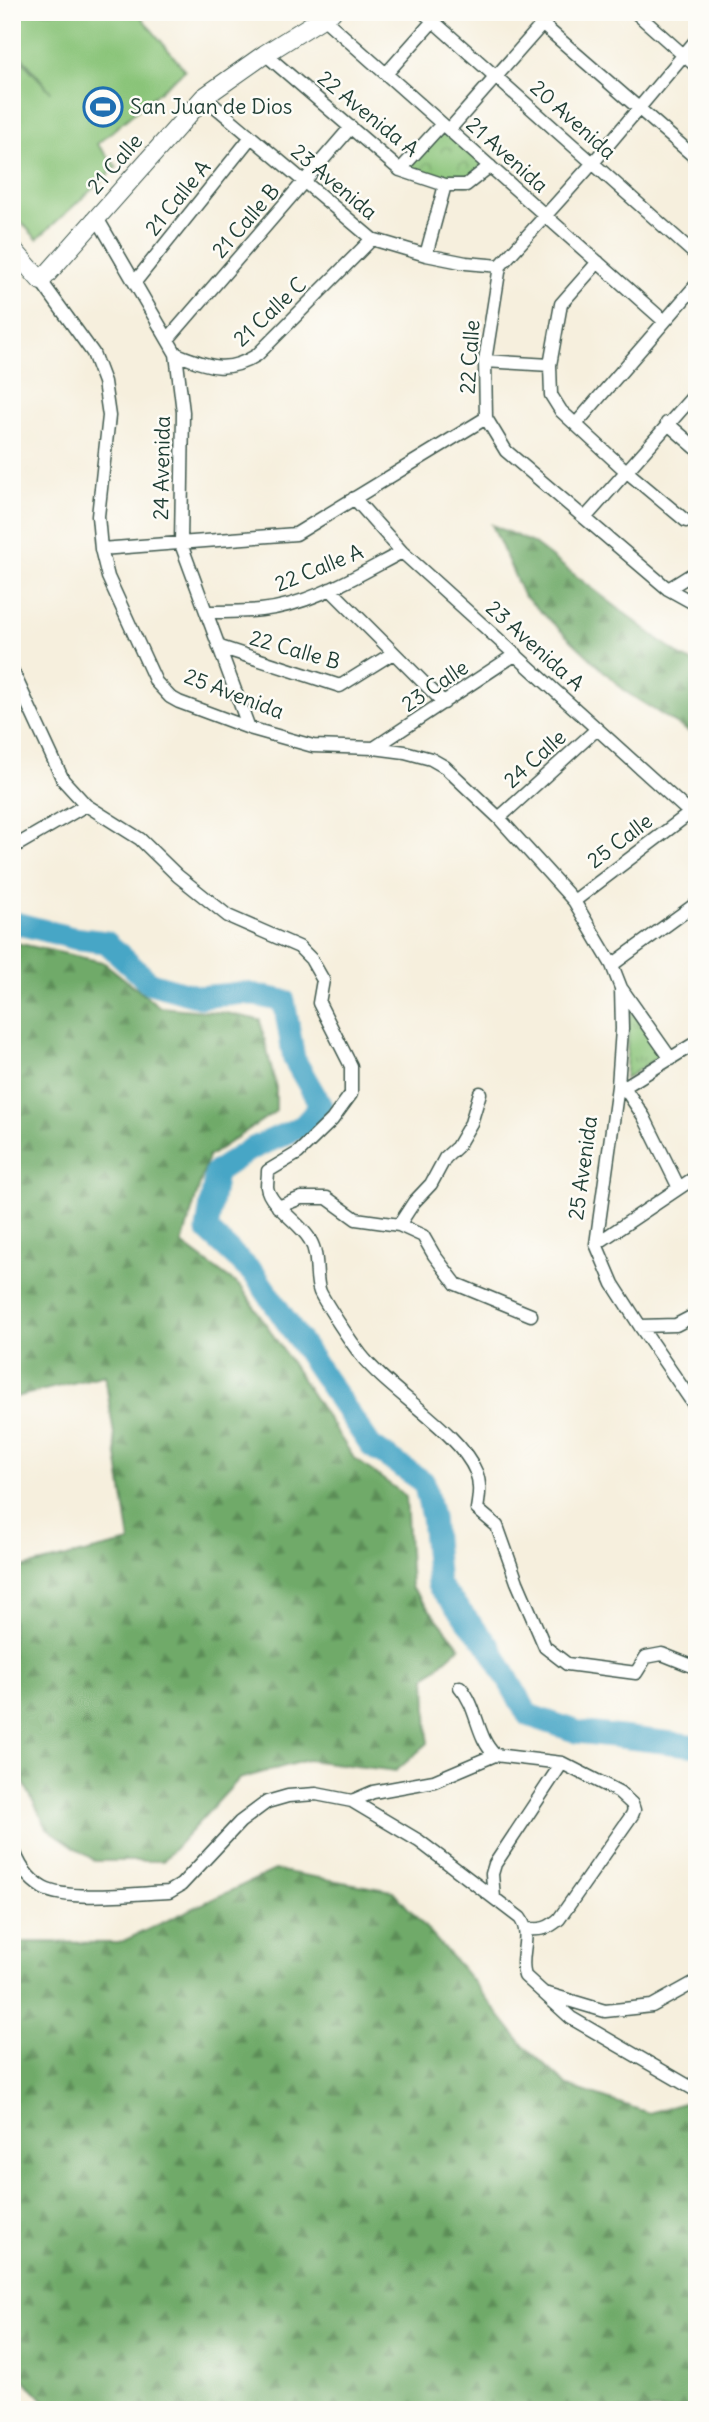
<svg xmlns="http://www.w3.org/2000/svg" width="709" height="2422" font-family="Delius,sans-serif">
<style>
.grass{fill:url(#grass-tufts);stroke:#548056;stroke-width:2}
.forest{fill:url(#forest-firs);stroke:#47744e;stroke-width:2}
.park{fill:url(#park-crowns);stroke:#548056;stroke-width:2}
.pitch{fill:#8ac479;stroke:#548056;stroke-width:2}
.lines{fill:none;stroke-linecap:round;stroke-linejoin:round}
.river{stroke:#47a6c6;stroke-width:23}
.street-casing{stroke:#3f584d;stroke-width:15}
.secondary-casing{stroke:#3f584d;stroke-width:20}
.street{stroke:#fff;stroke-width:12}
.secondary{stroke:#fff;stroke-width:18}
.labels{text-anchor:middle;stroke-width:5;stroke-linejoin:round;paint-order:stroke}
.poi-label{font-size:21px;fill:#1f3d34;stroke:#fdfcf7;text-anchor:start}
.street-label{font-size:21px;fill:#1f3d34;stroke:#fdfcf7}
</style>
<defs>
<pattern id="grass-tufts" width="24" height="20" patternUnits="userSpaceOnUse" patternTransform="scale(1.75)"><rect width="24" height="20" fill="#8ac479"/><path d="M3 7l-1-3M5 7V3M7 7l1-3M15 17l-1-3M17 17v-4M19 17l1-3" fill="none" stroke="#70a064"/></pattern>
<pattern id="forest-firs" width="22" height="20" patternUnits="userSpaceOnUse" patternTransform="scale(1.75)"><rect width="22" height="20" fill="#6faa69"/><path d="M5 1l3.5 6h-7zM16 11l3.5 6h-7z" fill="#5b8c57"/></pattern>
<pattern id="park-crowns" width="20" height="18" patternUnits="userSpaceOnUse" patternTransform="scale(1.75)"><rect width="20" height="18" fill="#8ac479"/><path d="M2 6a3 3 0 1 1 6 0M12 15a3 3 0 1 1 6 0" fill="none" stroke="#70a064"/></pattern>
</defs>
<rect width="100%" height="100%" fill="#fdfcf7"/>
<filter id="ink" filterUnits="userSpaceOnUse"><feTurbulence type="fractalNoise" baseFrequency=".0143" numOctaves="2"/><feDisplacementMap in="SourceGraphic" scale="14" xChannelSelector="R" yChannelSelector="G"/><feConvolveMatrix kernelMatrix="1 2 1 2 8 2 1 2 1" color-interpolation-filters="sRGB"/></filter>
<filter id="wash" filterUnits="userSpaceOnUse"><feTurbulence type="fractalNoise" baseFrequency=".00686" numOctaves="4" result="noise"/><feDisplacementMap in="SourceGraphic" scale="28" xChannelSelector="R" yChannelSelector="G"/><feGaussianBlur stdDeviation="1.57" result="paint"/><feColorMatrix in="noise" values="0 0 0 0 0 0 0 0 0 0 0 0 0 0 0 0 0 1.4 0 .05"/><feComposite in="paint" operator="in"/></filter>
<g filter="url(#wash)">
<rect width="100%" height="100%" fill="#f6efdd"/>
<path class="grass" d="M630,1008L662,1054L625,1079Z"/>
<path class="forest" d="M492,525L533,543L683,658L697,664V737L626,692L523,595Z
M12,942L103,962L160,1007L226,1013L260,1020L276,1088V1111L208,1157L182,1244L242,1288L354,1458L406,1496L411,1587L460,1647L426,1677L428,1743L396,1771L307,1760L239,1779L163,1861H95L47,1828L12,1760V1570L130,1542L105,1375L12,1398Z
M275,1870L393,1891L464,1971L523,2045L568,2086L649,2113L697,2099V2410H53L17,2372L12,2373V1942L119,1943Z"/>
<path class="park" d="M442,124L490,166L466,185L400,170Z"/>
<path class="pitch" d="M12,12H137L185,70L97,144L117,167L37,239L12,212V50L51,92L12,45Z"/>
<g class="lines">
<path class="river" d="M12,922L73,938L106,942L150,983L199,997L245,993L284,1001L294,1059L321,1106L303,1126L249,1150L216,1172L207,1230L255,1275L371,1446L424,1482L432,1517L438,1585L489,1646L528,1715L578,1732L697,1746"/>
</g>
</g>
<g filter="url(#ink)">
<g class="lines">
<g class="street-casing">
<path id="street" d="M423,12L697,256
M528,12L697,159
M635,12L697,67
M323,18L664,321
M265,54L400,170L445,185H466L490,166
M386,74L433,21
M204,97L372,239L426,255L466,263L500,266
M449,130L553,12
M400,170L442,124
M97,218L176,354L183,412L181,544L249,728
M426,255L445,185
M598,262L561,304L550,365L551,395L561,411L626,471L686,521
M41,281L93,353L104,382L109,416L98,516L101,549L108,577L156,682L170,697L179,702L249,728L313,746L374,748L405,752L431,759L445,767L499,818L574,901L612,965L621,988L671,1059
M135,282L251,137
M169,338L351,127
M176,354C209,366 225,375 257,355L372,239
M485,361L550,365
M486,418L485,361L500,266L592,164L697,39
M486,418L506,451L668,589L697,605
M667,423L697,449
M576,424L697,284
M354,498L402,552L690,813L697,814
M585,518L697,392
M101,549L296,534L486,418
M330,589L444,703
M668,589L697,571
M207,612C225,612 243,612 261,610C311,605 358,575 402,552
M220,647L340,686L393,653
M12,670L63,780L86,805L140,839L178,876L228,916L299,947L311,959L323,980L319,1003L351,1066V1094L332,1120L298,1153L268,1171C268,1177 267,1182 267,1187C269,1205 301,1223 310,1240C320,1257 314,1277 320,1292C327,1306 351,1342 361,1355C390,1392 460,1432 476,1472C481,1484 479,1497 477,1509L497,1526L517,1582L545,1647L567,1664L636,1673L646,1657L662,1654L697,1668
M374,748L516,654
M499,818L597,729
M12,848L86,805
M574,901L690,813
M612,965L697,903
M621,988L622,1029L618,1086L596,1244L613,1284L640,1326L697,1409
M618,1086L624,1087L697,1042
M624,1087L644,1117L679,1188
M278,1207L301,1198H327L356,1219L399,1225L423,1236L434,1255L456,1284L531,1315
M399,1225L414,1202L431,1184L445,1158L457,1147L471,1123L480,1093
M596,1244L697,1176
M640,1326L676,1325L697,1314
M460,1687C478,1707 476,1737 495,1755
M352,1801L373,1792L434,1781L495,1755L562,1763L619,1792L632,1804L634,1810L632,1815L559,1919C548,1929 541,1930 526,1929
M12,1844C17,1862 26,1878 43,1888C68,1902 139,1893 169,1892L181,1885L240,1822L267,1802L288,1796L316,1794L352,1801L419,1841L520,1918C533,1935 518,1957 525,1976L571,2018L697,2091
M494,1898L492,1874L495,1864L562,1763
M548,1994L605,2011L652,2006L697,1981"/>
</g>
<g class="secondary-casing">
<path id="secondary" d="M12,248L41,281L204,97L265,54L332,12"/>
</g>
<use href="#street" class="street"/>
<use href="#secondary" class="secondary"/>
</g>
</g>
<defs>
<g id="stadium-ring" transform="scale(2.0125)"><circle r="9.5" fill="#fdfcf7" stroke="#1f6fb2" stroke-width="1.5"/><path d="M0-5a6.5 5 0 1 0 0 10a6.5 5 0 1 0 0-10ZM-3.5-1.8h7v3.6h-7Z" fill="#1f6fb2"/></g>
</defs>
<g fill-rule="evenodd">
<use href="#stadium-ring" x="103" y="107"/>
</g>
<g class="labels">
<g class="poi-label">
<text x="130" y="114">San Juan de Dios</text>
</g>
<g class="street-label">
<text transform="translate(368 114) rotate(39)" y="7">22 Avenida A</text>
<text transform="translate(573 120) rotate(42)" y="7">20 Avenida</text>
<text transform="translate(507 155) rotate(42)" y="7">21 Avenida</text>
<text transform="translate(115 164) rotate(-49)" y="7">21 Calle</text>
<text transform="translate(334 182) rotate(40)" y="7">23 Avenida</text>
<text transform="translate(178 198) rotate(-51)" y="7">21 Calle A</text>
<text transform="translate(246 221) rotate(-49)" y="7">21 Calle B</text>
<text transform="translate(270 312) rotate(-43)" y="7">21 Calle C</text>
<text transform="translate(470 357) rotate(-86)" y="7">22 Calle</text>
<text transform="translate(162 468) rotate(-89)" y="7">24 Avenida</text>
<text transform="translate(319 568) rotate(-22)" y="7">22 Calle A</text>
<text transform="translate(535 646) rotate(42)" y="7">23 Avenida A</text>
<text transform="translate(295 650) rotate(16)" y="7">22 Calle B</text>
<text transform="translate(435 686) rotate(-34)" y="7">23 Calle</text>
<text transform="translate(234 694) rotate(21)" y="7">25 Avenida</text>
<text transform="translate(535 759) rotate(-42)" y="7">24 Calle</text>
<text transform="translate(620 841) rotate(-37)" y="7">25 Calle</text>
<text transform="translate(583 1168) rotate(-82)" y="7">25 Avenida</text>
</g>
</g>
<rect width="709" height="2422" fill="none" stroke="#fdfcf7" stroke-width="42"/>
</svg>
